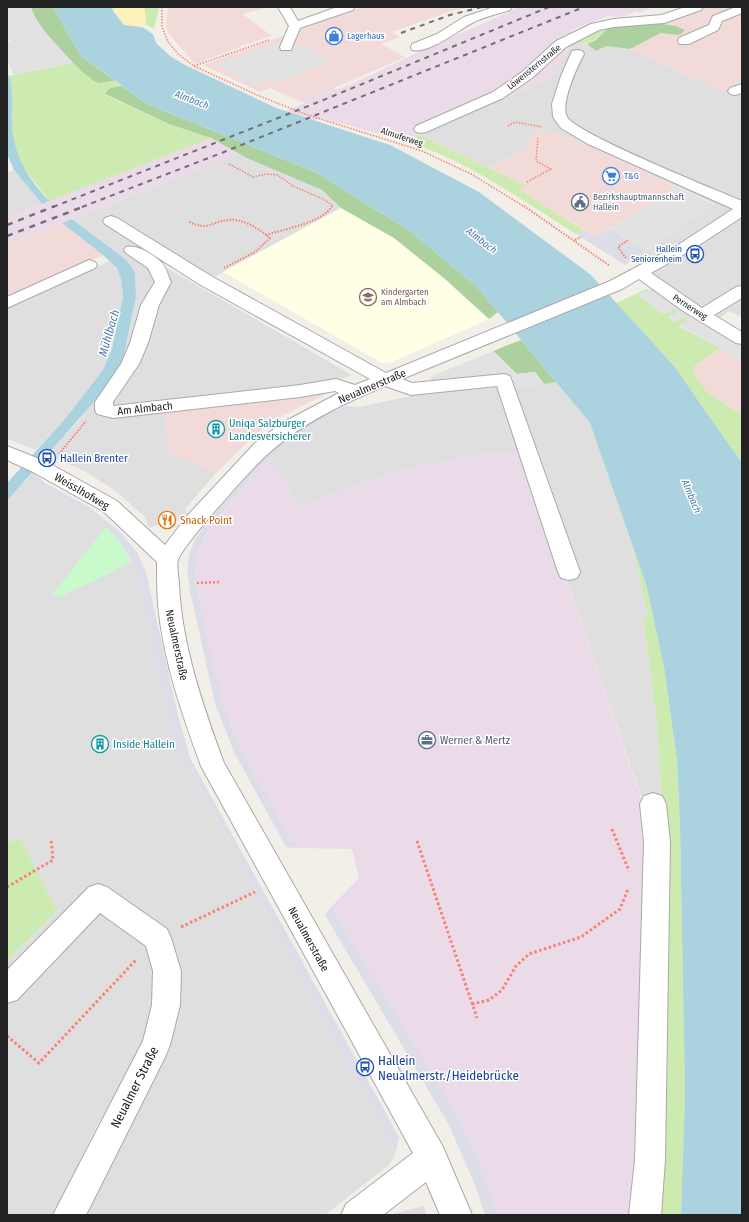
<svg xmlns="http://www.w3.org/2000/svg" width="749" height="1222" font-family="'Fira Sans Condensed',sans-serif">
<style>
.residential{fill:#e0dfdf}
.commercial{fill:#f2dad9}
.industrial{fill:#ebdbe8}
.education{fill:#ffffe5}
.grass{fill:#cdebb0}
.forest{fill:#add19e}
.sand{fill:#fff1ba}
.park{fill:#c8facc}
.parking{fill:#e2e2e2}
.plaza{fill:#dddde8}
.water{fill:#aad3df}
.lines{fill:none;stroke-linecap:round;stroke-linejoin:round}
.minor-casing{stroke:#a9a9a9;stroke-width:2}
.path-far3{stroke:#fa8072;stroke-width:1.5;stroke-dasharray:1.5 1.5;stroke-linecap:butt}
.path-far2{stroke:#fa8072;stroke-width:2;stroke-dasharray:1.5 1.5;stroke-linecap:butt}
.path-far1{stroke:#fa8072;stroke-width:2.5;stroke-dasharray:2 2;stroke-linecap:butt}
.path{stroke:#fa8072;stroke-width:3;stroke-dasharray:2.5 2.5;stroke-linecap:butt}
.minor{fill:#fff;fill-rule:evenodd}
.rail-far1{stroke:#707070;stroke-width:2;stroke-dasharray:5 5;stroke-linecap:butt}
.rail{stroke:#707070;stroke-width:2.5;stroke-dasharray:6 6;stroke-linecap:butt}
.labels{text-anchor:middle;stroke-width:3;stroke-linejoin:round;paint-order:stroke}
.far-shop-label{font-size:9px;fill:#366cbe;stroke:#fff;text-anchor:start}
.far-street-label{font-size:9px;fill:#222;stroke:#fff}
.far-service-label{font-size:9px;fill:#4e5e75;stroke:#fff;text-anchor:start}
.far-transit-label{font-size:9px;fill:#164399;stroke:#fff;text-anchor:end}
.far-education-label{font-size:9px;fill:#785e54;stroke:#fff;text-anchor:start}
.far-water-label{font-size:10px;font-style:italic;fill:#4a7aab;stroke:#fff}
.street-label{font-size:11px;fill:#222;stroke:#fff}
.culture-label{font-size:11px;fill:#0d838f;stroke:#fff;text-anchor:start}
.transit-label{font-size:11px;fill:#164399;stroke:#fff;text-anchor:start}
.food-label{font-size:11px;fill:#c56008;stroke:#fff;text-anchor:start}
.service-label{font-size:11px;fill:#4e5e75;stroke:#fff;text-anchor:start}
.water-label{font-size:12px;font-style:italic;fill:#4a7aab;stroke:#fff}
.near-transit-label{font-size:13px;fill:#164399;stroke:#fff;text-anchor:start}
.near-street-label{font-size:13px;fill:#222;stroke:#fff}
</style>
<rect width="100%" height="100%" fill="#f2efe9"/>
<path class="residential" d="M572,43L587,44L596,51L606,46L630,49L722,91L740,82L742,83L741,317L729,311L720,318L722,322L675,293L632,260L715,204L569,137L538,129L523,150L489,168L420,135L550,78Z
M236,152L322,190L341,208L212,278L123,221L111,227L156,256L162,265L352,375L337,381L327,382L324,395L165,413L169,452L216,473L185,509L188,516L149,528L145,517L117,492L88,473L48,454L78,421L117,370L123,359L136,296L135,274L132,267L125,259L72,219L236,155Z
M14,170L42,204L7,217V173Z
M110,261L117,268L121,279L123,297L112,349L103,370L65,419L36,450L7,439V308Z
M556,382L590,423L632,542L648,617H643L656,713L662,802H643L522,450L462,458L420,466L369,480L301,506L270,458L306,430L329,418L359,407L411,396L462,390L499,388L502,389Z
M27,479L82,508L106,527L132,561L139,577L147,623L170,728L182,762L197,781L258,895L280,940L396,1152L390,1164L325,1215H79L142,1049L94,1131L56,1215H7V961L57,911L20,838L7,844V501Z
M424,1206L427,1215H388Z"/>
<path class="commercial" d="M168,7H269L242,14L272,36L240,46L238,48L195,64L168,33L166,27Z
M363,7H471L451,11L392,32L400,37L381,44L405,57L302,102L270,88L260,92L203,65Z
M699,7H733L742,11V83L740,82L722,91L630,49L676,26L661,23Z
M538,129L569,137L677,187L596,237L519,190L525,186L489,168L523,150Z
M62,223L103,255L7,299V245Z
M720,348L742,361V415L708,393L694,374L695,367Z
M324,395L282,416L256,434L216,473L169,452L165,413Z"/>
<path class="industrial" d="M520,7H653L640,13L636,11L623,17L608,16L572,30V32L563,36L572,43L550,78L405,141L322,118L237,152V155L84,214L7,245V217L210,138L215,139L305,103L303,100L331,88L337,89L352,84L427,48Z
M522,450L646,813L636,1215H497L475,1151L456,1113L331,907L359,878L352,849L295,848L236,739L224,707L206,634L195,575L197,554L205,537L253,474L270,458L301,506L369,480L420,466L462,458Z"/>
<path class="education" d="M341,208L394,238L445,279L489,319L392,362L382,363L223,272Z"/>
<path class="grass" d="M144,7H159L154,29L145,24L146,19Z
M610,26C596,40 593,45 572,43Z
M73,63L92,79L99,83L115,81L122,86L110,88L105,95L169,124L211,138L49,201L23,167L15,146L12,125V95L9,76Z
M420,135L526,186L520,190L583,230L576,234C521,200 467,160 405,141Z
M647,289L650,290L639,295L663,314L674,309L679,312L668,317L673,322L685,317L690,320L679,326L720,348L695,366L694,374L708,393L742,415V463L674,366L616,303Z
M632,542L646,584L664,667L677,760L680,826L685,1093L681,1215H657L662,802L656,713L643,617L648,616Z
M20,838L57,911L7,961V844Z"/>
<path class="forest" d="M31,7H53L80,55L115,81C110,81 104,83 99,83C86,80 43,32 36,19C34,15 32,11 31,7Z
M656,23L676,26L685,30L680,35L661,33L630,49L606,46L596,51L587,44L596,40L610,26Z
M122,86L147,104L315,172L410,231L478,288L498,312L489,319L445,279L394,238L341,208L322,190L247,158L211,138L169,124L105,94L110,88Z
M521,340L556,382L544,384L535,372L517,374L493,351Z"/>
<path class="sand" d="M112,7H144C145,14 148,22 142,27L124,25L113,11Z"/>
<path class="park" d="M106,527L121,544L132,561L112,572L60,597L52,595Z"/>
<path class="parking" d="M7,7H31L35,18L45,32L73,63L14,75L7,60V42L11,41L7,37Z
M274,43L299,44L331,61L278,83L270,79L255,85L213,64Z
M677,187L715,205L646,250L610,229Z
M654,284L742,339V361L679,325L689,320L685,317L673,322L667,317L678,312L674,309L663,314L639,296L650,290Z
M493,351L517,374L535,372L544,384L502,389L499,388L462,390L439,393L430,377Z"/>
<path class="plaza" d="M610,229L628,240L646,250L625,265L576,234L583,230L596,237Z
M346,406L359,407L329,418L306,430L270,458L253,474L205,536L197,554L195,575L206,634L224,707L236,739L295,848L286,847L234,752L215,704L190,591L187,572L189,555L194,541L204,526L264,457L287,437L320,417Z
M33,472L45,483L88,506L120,532L137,552L146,572L178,715L190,758L399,1137L396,1152L280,940L258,895L197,781L182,762L170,728L147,623L139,577L132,561L121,544L106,527L82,509L27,479Z
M331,907L456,1113L475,1151L497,1215H485L475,1185L449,1125L325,915Z"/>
<path class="water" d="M53,7H112L113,11L124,25L142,27L153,34L156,43L170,56L183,64L276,108L390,145L479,192L591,275L674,366L742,463V1215H681L685,1093L680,826L677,760L664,667L646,584L590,423L478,288L410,231L315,172L147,104L80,55Z
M7,72C15,88 11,108 12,124C14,157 28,178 49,201L42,204L14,170L7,154Z
M72,219L125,259L132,267L135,274L136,296L123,359L105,389L7,501V483L65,419L103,370L112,349L123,297L121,279L117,268L103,255L62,223Z"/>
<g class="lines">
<g class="minor-casing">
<path id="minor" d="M278,7H290L298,21L337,7H355L353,10L300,28L292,47L291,50H281L280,47L289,26Z
M494,7H512L510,10C498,14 483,17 472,23C457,31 429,54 412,50L411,47L412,44L437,34L464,17Z
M685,7H703L701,10L664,23L614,27L599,30L566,47L532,78L503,98L426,132L421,133L416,132L414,129L416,126L493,92L522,72L556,41L591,24L614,19L662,15Z
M736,7H742V13L722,21L718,30L689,44H679L678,41L679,38L709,25L713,16Z
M577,50L582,51L584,54C577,67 560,104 567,117C577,134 716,190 742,201V217L690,251L651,273L702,308L736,287L742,286V298L714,315L742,332V344L736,343L683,311L639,279L622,289L402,379L412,383L504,374L510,376L580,572L577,578L569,580L561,578L558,572L497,386L411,395L385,386C344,403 303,423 270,452C250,470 232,492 214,512C207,520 180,552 178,560C176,567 179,577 179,585C182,646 203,706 224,763L443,1147L472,1215H440L426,1182L383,1215H341L346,1204L413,1153L201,766C182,714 163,660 158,604C157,590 157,576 157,562L103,511L33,472L7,460V446L47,462L117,501L165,545L187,516L255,443L282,423L339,393L335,391L300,397L113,418L97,414L95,410V402L121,364L130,343L141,305L155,282L148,268L126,253L124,250L126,247C136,244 153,254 161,262C166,266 168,276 171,282L159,305L148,343L139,364L113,402V406L300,385L336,379L355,385L370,379L199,284L105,224L103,221L105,218L111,216L117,218L211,276L386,373L610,281L678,245L733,209L588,144L561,128L553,117L552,104L561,76L572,51Z
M742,84V93L735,95L730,94L728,91L730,88Z
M89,260L95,262L97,265L95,268L7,308V297Z
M653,793L662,796L666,804L670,842L665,1160L661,1215H629L635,1160L644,842L640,804L644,796Z
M98,884L107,887L167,929L171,938L181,971L180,1005L170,1045L166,1055L86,1215H53L143,1041L152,1005L153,971L146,946L100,913L17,1000L7,1003V970L89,887Z"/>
</g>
<path class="path-far3" d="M162,7V27L168,42L178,54L194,66L257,95L305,114L422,151L471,174L525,207
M194,66L269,40
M508,126L515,122L542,127
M229,164L253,177L266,174L278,175L293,186L323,199L332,205L331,207
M527,182L551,169L536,161L538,138"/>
<path class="path-far2" d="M524,206L610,266
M189,222C210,231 209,222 228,220C243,218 259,229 270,238L255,252L224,268
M266,235C284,229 322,223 332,206
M575,240L581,237
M626,258L618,247L628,240
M59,454L86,421"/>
<path class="path-far1" d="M197,583L221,582"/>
<path class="path" d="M612,829L629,871
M417,841L477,1018
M7,887L53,860L51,839
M181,927L255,892
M472,1004L489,1000L502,990L516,966L529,954L581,937L620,909L628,889
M7,1036L39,1063L136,960"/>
<use href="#minor" class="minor"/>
<path class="rail-far1" d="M401,33L450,15L482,7
M53,207L321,101L549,7
M82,207L224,152L584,7"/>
<path class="rail" d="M7,225L55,206
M7,236L85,206"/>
</g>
<defs>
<g id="shop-ring" transform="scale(0.9)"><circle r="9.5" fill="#fff" stroke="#3f7fe0" stroke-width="1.5"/><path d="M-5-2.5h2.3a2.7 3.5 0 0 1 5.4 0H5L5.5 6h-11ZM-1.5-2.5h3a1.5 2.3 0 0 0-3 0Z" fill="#3f7fe0"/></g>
<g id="supermarket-ring" transform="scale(0.9)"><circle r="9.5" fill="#fff" stroke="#3f7fe0" stroke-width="1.5"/><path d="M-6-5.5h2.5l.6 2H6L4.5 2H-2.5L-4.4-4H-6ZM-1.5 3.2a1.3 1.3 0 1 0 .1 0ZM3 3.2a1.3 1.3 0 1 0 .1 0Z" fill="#3f7fe0"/></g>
<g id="civic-ring" transform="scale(0.9)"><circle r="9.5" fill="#fff" stroke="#5c6f8a" stroke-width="1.5"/><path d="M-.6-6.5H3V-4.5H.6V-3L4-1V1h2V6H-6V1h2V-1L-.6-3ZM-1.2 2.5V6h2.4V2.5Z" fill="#5c6f8a"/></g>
<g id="bus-ring" transform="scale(0.9)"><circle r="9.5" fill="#fff" stroke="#1a4fb4" stroke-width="1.5"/><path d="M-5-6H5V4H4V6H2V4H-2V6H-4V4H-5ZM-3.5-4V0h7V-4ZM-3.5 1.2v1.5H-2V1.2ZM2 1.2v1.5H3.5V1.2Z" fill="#1a4fb4"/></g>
<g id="school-ring" transform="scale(0.9)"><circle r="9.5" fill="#fff" stroke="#8d6e63" stroke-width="1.5"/><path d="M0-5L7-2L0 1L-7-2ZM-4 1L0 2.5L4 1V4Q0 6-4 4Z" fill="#8d6e63"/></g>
<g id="building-ring" transform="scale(0.9)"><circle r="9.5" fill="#fff" stroke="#0f9aa8" stroke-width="1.5"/><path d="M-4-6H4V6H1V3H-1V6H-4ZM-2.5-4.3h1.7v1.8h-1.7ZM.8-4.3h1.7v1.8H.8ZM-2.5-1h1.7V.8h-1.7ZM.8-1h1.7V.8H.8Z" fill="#0f9aa8"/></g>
<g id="restaurant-ring" transform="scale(0.9)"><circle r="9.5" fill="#fff" stroke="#e8710a" stroke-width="1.5"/><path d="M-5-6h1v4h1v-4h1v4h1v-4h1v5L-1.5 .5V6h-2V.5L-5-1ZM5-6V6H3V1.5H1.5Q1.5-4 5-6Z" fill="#e8710a"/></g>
<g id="office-ring" transform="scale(0.9)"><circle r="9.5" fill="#fff" stroke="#5c6f8a" stroke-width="1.5"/><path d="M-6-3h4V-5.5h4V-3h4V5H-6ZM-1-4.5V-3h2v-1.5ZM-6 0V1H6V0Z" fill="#5c6f8a"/></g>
</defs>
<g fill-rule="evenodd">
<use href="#shop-ring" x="334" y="36"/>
<use href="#supermarket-ring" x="611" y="176"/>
<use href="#civic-ring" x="580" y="202"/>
<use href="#bus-ring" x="695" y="254"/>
<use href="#school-ring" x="368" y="297"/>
<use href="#building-ring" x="216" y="429"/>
<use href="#bus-ring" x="47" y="458"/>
<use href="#restaurant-ring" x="167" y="520"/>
<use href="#office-ring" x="427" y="740"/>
<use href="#building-ring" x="100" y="744"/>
<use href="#bus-ring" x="365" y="1067"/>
</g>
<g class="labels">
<g class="far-shop-label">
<text x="347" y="39">Lagerhaus</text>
<text x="624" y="179">T&amp;G</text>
</g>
<g class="far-street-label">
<text transform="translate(534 67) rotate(-39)" y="3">Löwensternstraße</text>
<text transform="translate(402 137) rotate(18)" y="3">Almuferweg</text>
<text transform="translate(690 307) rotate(33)" y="3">Pernerweg</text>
</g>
<g class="far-service-label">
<text x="593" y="200">Bezirkshauptmannschaft<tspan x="593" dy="10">Hallein</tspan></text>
</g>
<g class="far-transit-label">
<text x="682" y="252">Hallein<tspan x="682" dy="10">Seniorenheim</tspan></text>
</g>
<g class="far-education-label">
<text x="381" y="295">Kindergarten<tspan x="381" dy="10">am Almbach</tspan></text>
</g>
<g class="far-water-label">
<text transform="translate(192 99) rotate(21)" y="4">Almbach</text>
<text transform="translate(482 240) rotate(38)" y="4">Almbach</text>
<text transform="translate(692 496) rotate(67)" y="4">Almbach</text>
</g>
<g class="street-label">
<text transform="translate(372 386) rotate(-23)" y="4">Neualmerstraße</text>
<text transform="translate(145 408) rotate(-6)" y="4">Am Almbach</text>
<text transform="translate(82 491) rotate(30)" y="4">Weisslhofweg</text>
<text transform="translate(177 645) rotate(78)" y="4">Neualmerstraße</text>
<text transform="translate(309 939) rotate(61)" y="4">Neualmerstraße</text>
</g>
<g class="culture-label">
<text x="229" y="427">Uniqa Salzburger<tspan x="229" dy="13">Landesversicherer</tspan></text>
<text x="113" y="748">Inside Hallein</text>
</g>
<g class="transit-label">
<text x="60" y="462">Hallein Brenter</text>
</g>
<g class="food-label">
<text x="180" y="524">Snack Point</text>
</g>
<g class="service-label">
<text x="440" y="744">Werner &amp; Mertz</text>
</g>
<g class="water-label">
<text transform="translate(109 333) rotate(-74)" y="4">Mühlbach</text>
</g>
<g class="near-transit-label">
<text x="378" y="1065">Hallein<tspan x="378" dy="15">Neualmerstr./Heidebrücke</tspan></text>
</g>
<g class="near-street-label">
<text transform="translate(134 1087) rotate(-63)" y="5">Neualmer Straße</text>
</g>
</g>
<rect width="749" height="1222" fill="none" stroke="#222222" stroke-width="16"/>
</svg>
